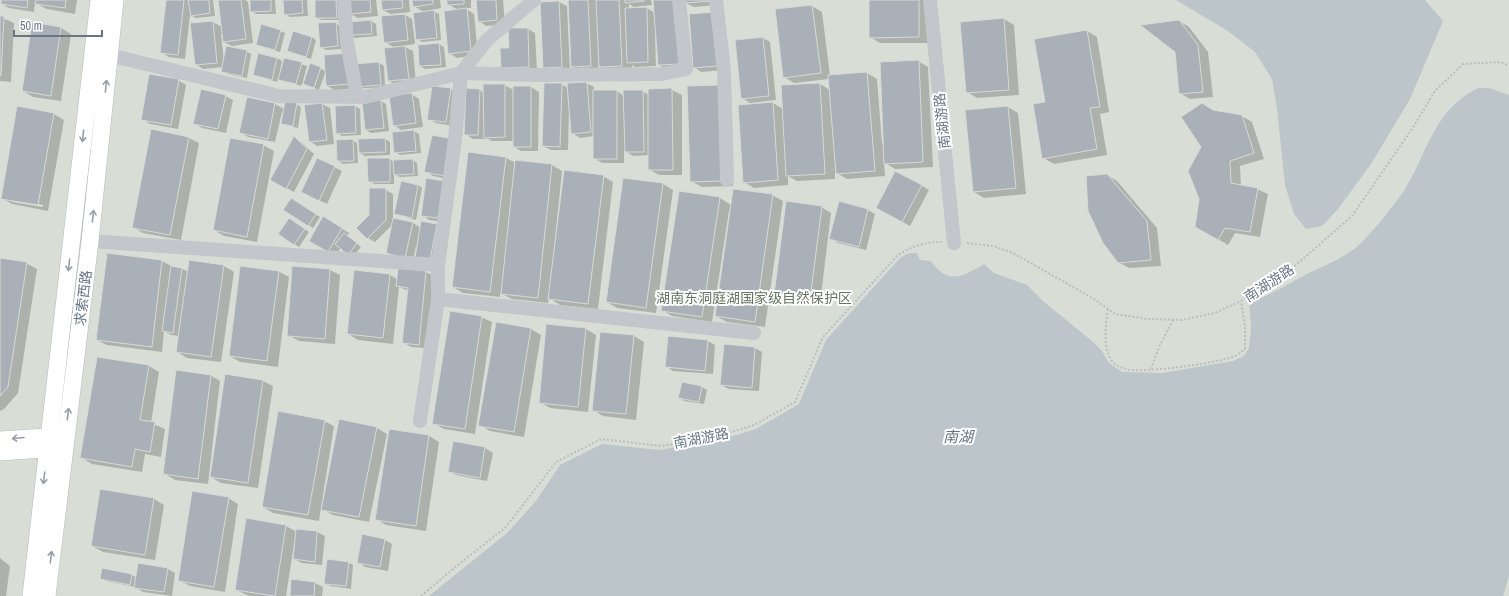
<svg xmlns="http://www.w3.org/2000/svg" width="1509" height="596" font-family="'Archivo Narrow','Noto Sans SC',sans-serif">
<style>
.green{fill:#d8ded6}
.water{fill:#bbc5ca}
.shadow{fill:#0003;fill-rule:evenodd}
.building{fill:#a9b0b7;stroke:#d9d9d7}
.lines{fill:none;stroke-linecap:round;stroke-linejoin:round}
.major-casing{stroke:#b6babe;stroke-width:18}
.path{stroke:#bbbdc0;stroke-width:2;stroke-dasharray:2 2;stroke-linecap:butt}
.minor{stroke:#c3c6ca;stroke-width:14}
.major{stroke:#fff;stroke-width:17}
.oneway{stroke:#959eaa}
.labels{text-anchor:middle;stroke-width:4;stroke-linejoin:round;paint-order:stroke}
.street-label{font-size:14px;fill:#677585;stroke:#fff}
.park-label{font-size:14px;fill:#657762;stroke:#fff}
.water-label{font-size:15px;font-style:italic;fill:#637781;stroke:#fff}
</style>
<rect width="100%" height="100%" fill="#f7f8f5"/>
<path class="green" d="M0,0H1509V596H0Z"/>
<path class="water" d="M1176,0H1425L1443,21L1410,99L1371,164L1338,209L1322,226L1306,229L1294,214L1285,185L1277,108L1272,79L1255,52L1228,31Z
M1478,88H1489L1509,95V576L1503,596H429L507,533L536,501L560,465L602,444L660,450L733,436L756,429L799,404L826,340L901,257L910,253H917L920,260L931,261C948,286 964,276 984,264L994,273L1027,285L1044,302L1092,341L1102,351L1109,363L1122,372L1162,373L1233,361L1244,356L1249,348L1251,326L1249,303C1272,294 1290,283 1311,272C1328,264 1345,257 1359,245C1371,234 1396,203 1405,189C1429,150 1433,111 1478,88Z"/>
<path class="shadow" d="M2,0H77L75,14L47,9L35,3L34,12L9,8L2,4Z
M167,0H213L215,16L196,18L190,15L185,59L169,57L161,52Z
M219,0H245L248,2L253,43L232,46L224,42L223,34H221L224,61L246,51L251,54L247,78L227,74L223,71V67L203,69L196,64L213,22L222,27Z
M251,0H275L276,14H256L251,11Z
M284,0H307L308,16L290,17L285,14Z
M349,0H376L378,16L358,18L350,14Z
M382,0H409L410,12L391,14L383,10Z
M413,0H440L441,8L431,10L439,14L441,40L422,42L417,39L424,12L414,6Z
M448,0H471V8H465L474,14L478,55L457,58L449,53L458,10L448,4Z
M477,0H503L505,24L486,26L479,21Z
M569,0H651L652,5L634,7L629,4V9L647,8L655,13L654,0L686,68L667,69L659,65L656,33H655L656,66L635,67L632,65V71L610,72L598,65V70L580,71L572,67Z
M716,0L717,5L694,7L686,3Z
M870,0H929V43H880L870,37Z
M316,1H336L341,4V20H321L316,17Z
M559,2L567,6L570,71L551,72L544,67L541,3Z
M812,6L822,12L830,76L867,73L877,79L882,143H884L918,61L928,67L933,167L895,169L884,162L885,176L847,179L835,172V179L797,181L788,176V185L754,188L744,182L773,103L783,109L820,84L830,90L829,79L794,83L784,77Z
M690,14L724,70L701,72L694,67Z
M405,15L412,19L415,44L403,46L413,51L416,83L396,85L389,81L395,48L385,42Z
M0,17L14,23L11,82L0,81Z
M1004,19L1014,25L1019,95L977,98L967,92Z
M371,21L376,24L377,36L355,38L351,35L350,23Z
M1179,21L1189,27L1208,52L1213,97L1190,99L1180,93Z
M335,23L340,26L342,49L326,50L321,47Z
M33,24L61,28L71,34L61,101L33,97L23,91Z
M528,29L535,33L537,71L509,72L510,49Z
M280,31L285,33L280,52L257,45Z
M1087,31L1097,37L1109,112L1100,114L1107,155L1054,164L1043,158L1046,103Z
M312,37L316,40L311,59L288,51Z
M763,38L770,42L776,100L750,103L742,98Z
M439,44L444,47L446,67L425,69L420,66L419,46Z
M277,58L282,61L280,71H281L285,59L307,66L303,81L304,82L310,64L326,71L379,63L384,66L385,87L334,90L326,85V71L319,90L302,83L301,86L278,78L277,82L254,75Z
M178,80L186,85L178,129L150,124L143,119Z
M586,83L594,87V91H617L624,96L642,91L649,95V90H672L682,95V175H659L649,169V155L633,156L624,150V163H602L594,158V136L580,138L572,133L570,110H569L568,150H551L543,146L561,84L568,88Z
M504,85L514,90V87H531L539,92L538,151H521L514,147V141H492L486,138V139H473L465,134L480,90L484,93Z
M451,89L458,94L454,126L436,123L428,119Z
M729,92L733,186L702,187L691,181Z
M411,94L419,99L423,127L401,130L394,125Z
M225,96L233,100L226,133L202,128L194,123Z
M248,98L275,104L284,109L296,104L301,107L298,128L282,124L284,112H282L275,142L248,137L241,133Z
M381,101L386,104L389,131L371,133L366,130Z
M322,104L330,108L334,144L317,146L310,141Z
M355,106L360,109L361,135L342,136L337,133Z
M18,107L54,114L64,120L48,211L12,204L2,198ZM12,200L43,205V207L12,202Z
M1008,107L1018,113L1026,194L984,198L974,192Z
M1214,111L1242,116L1252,122L1264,159L1240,166L1241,186L1257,189L1268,194L1260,237L1235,233L1228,245L1196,226L1200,199L1202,147Z
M152,130L189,138L199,143L181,240L143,233L133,227Z
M414,131L419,134L421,153L400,155L395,152L393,133Z
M294,138L301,142L314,154L294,192L272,180Z
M385,139L390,142V155L365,156L360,153L359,140Z
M352,140L357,143L358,163L343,164L338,161Z
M452,140V180L433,176L426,171Z
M263,145L274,151L257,242L224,236L214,230Z
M469,153L506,158L516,163L552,165L562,171L554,250H555L603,176L613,182L598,309L560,305L549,298L548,303L512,299L500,293V297L463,293L453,287Z
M389,159L394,162L413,160L417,163L418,176L400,177L394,174V184H374L369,181Z
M334,167L342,171L327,204L310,196Z
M1107,175L1117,181L1157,228L1161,266L1129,268L1118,262Z
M427,180L445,222L429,220L422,215Z
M663,184L673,190L656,313L617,308L607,302Z
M418,185L422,188L416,220L395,214Z
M922,186L929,190L910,226L885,212Z
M386,190L393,194V219L413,223L421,228L436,225L435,262L418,247L416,246L413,261L395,257L387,253L393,224L375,242L368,238L370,215Z
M772,195L783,201L765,327L727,322L716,316L731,211H729L712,322L672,316L662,310L720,198L731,205Z
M291,199L320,217L313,228L285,210Z
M840,202L868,210L875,214L866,250L838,243L830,238Z
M821,207L831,213L820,304L785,300L775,294Z
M323,217L349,233L347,236L361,247L353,257L341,247L336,256L310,240Z
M294,222L309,232L299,247L279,234Z
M108,254L162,261L173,267L182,269L189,272L190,261L224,266L234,272L221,362L187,358L177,352L179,336L171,335L164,331L162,352L107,345L97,340Z
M0,259L26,263L37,269L18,393L4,409L0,411Z
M293,267L330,270L340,275L335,344L299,341L288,335Z
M399,269L426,272L434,276L426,348L411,347L403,342L409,291L399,287L393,344L358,340L348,334L390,275L398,280Z
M278,271L289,277L278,367L240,362L230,356Z
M481,317L492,322L475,434L444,429L433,423Z
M497,323L531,329L541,335L524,437L490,431L480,425Z
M586,329L596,335L588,412L550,408L540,402Z
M634,336L644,342L636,420L603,416L593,410Z
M708,341L715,345L713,374L673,371L666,366Z
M755,348L762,352L759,391L729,389L721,385Z
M98,358L149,366L159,372L151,423L165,429L161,457L145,454L142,472L92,464L82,458Z
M210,375L220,381L208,484L175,480L165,474Z
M263,381L273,386L258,488L221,483L211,477Z
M682,383L702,387L707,390L704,404L684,401L680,398Z
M324,421L334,426L319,521L273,513L263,507Z
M377,428L387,434L369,522L333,515L323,509Z
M389,430L429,436L439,442L426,531L386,525L376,519Z
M454,443L485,448L493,453L487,481L456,475L449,471Z
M101,490L154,499L164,505L155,560L103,552L92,546Z
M228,498L238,504L225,592L190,586L179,580Z
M286,526L297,532V530L317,532L325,536L322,565L302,563L294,559L296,545L294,544L286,596H249L236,590Z
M385,540L392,544L388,571L365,567L358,562Z
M0,558L10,566L6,596H0Z
M349,563L353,565L351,589L330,586L325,583Z
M168,569L175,573L172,596L143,592L135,587L106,581L101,578L132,575L137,578Z
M292,581L315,583L323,587L322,596H291Z"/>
<path class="building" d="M1,0H28L27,8L1,4Z
M36,0H66L65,8L35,4Z
M166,0H184L178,55L160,53Z
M188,0H209L210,13L191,16Z
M218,0H241L246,39L223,42Z
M250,0H271V11L250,12Z
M283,0H302L303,13L284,15Z
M315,0H336L337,18H315Z
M348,0H370L371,12L350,14Z
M381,0H402L403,8L382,10Z
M412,0H433V4L413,7Z
M447,0H464V4L447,5Z
M476,0H496L497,20L478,22Z
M568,0H588L591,66L571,67Z
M596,0H619L622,66L599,67Z
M625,0H644V1L625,3Z
M653,0H674L679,64L658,65Z
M685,0H710V1L685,3Z
M869,0H919V37L869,38Z
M559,1L562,67L543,68L540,2Z
M812,5L821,73L783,78L775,9Z
M647,7L648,62L627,63L625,8Z
M467,8L471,51L448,54L444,11Z
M434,10L437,38L416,40L413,13Z
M714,12L717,66L693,68L689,14Z
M405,14L408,40L384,43L381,16Z
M0,16H4L1,76H0Z
M1004,18L1009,90L966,93L960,22Z
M371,20L372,34L350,35L349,22Z
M1179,20L1198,45L1203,92L1179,94L1175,52L1140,25Z
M213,21L217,63L195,65L190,23Z
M32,22L61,27L51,96L22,91Z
M336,22L338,46L320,48L318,23Z
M261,24L281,30L275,50L256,45Z
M508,28H528L529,67L501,68L500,48H509Z
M1087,30L1100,107L1090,108L1097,149L1042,159L1033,104L1045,102L1034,39Z
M293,31L312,37L306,57L287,51Z
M763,37L769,96L741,99L735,40Z
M439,43L441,65L419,66L418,45Z
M226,46L247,50L242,76L221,72Z
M405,46L409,79L388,81L384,48Z
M258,53L277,58L272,80L253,75Z
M347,53L349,84L326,86L324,55Z
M284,58L302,62L296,84L278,80Z
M919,60L923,162L884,164L880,62Z
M379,62L381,85L356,87L354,64Z
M310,63L321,67L314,88L303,84Z
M867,72L875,171L836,174L828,75Z
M149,74L179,79L171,125L141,120Z
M587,82L591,132L571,134L567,83Z
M544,83H562L560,147L542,146Z
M820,83L825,174L786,176L781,85Z
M483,84H505V137L484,138Z
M719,85L723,181L690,182L687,86Z
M432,86L451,88L446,122L427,120Z
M513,86H531V147H513Z
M466,88L480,89L478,135H464Z
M672,88L673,170H648V89Z
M201,89L226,95L218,129L193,124Z
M593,90H617V159H593Z
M623,90H643L644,152H625Z
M412,93L416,123L393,126L389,96Z
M247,97L275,103L268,139L239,133Z
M381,100L384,128L365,130L362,102Z
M285,101L297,103L293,126L281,124Z
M773,102L778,180L743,183L738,105Z
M322,103L327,140L309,142L304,105Z
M1202,103L1213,110L1242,115L1254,153L1230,161L1231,183L1258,188L1250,232L1225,228L1218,240L1195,227L1199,199L1188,171L1201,147L1181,117Z
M355,105L356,133L336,134L335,106Z
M17,106L54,113L38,205L1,199Z
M1008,106L1016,188L973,192L965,110Z
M151,129L189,137L170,235L132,228Z
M414,130L416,151L394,153L392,132Z
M432,135L453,139L445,176L424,172Z
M294,136L307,149L286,189L270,180Z
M230,138L264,144L247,237L213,230Z
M385,138L386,152L359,153L358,139Z
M353,139L354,161H337L336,140Z
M468,152L506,157L490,292L452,287Z
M317,158L335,166L319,201L301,192Z
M367,158H390V182H368Z
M413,159L414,174L394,175L393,160Z
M515,160L552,164L538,298L501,294Z
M564,170L604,175L588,304L548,299Z
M895,171L922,185L902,222L876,208Z
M1107,174L1147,221L1151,260L1118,263L1103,243L1088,211L1086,176Z
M426,178L444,181L438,218L421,216Z
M623,178L663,183L646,308L606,302Z
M401,181L418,185L412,218L394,214Z
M369,188H386V220L367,239L356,228L369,215Z
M733,189L773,194L755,322L715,316Z
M679,191L720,197L702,317L661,311Z
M291,198L316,214L308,226L283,210Z
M786,201L822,206L810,299L774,295Z
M839,201L868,209L859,247L829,239Z
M323,216L342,228L328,252L309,241Z
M289,218L305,229L294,245L278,234Z
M393,218L413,222L405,258L386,253Z
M421,221L437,224L430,260L415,258Z
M344,233L357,243L348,255L335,244Z
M107,253L162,260L152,347L96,340Z
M0,258L27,262L8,387L0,396Z
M189,260L224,265L211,357L176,352Z
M171,266L182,268L173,333L162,331Z
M240,266L279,271L267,361L229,356Z
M292,266L330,269L325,339L287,336Z
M398,268L426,271L419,345L402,343L408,288L396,286Z
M354,270L390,274L383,338L347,334Z
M450,311L482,316L465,429L432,424Z
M496,322L531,328L514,432L478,426Z
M546,324L586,328L578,407L539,403Z
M600,332L634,335L626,414L592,411Z
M668,336L708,340L705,371L665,367Z
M724,344L755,347L752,388L720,385Z
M97,357L149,365L140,420L155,422L150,452L135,449L132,467L80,458Z
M176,370L211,375L198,479L163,474Z
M225,374L263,380L248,483L210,477Z
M682,382L702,386L699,402L678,398Z
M278,411L325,420L308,515L262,507Z
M339,419L377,427L359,517L321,510Z
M389,429L429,435L416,526L375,520Z
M453,441L485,447L480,478L448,472Z
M100,489L154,498L145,555L91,546Z
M192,491L229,497L214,587L178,581Z
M246,518L286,525L275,596L235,590Z
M296,529L317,531L315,562L293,559Z
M362,534L385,539L380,567L357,563Z
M327,559L349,562L346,586L324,584Z
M138,563L168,568L164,592L134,588Z
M102,568L132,574L130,585L100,579Z
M291,579L315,582L314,596H290Z"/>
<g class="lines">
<g class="major-casing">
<path id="major" d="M0,440L61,436
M0,452L58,448
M31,596L99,0
M47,596L90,241L115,0"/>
</g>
<path class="path" d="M967,243L993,246L1013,253L1094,299L1115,314L1148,319L1182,320L1215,313L1241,301L1289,271L1352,216L1412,129L1435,91L1463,64L1500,62L1509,66
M1108,309C1106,323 1102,348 1112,361C1116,366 1124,369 1131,370C1149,372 1222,363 1237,355C1240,353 1242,351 1245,349V326L1241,301
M1151,369L1159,347L1173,320
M421,596L459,564L506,527L556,462L601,439L661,446L713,438L754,425L795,402L823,337L898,255C912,246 926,242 942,242"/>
<path class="minor" d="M344,0L347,42L357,97
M716,0L724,70L727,180
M930,0L954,243
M109,55L279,96L365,97L461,73L539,75L662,74L686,69L679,0
M90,241L438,265
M438,299L754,333
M420,421L438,299V265L455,139L461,73L487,40L534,0"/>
<use href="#major" class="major"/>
</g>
<defs><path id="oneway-shaft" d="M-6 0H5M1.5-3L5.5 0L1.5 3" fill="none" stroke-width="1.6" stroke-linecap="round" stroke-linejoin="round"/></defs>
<g class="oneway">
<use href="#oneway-shaft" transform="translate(106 86) rotate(-84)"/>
<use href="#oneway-shaft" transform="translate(83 136) rotate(96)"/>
<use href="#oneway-shaft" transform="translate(93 216) rotate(-84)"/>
<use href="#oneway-shaft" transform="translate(69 265) rotate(96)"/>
<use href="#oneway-shaft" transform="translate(68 414) rotate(-83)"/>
<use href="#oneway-shaft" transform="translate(18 438) rotate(175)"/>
<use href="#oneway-shaft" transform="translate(44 478) rotate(97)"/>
<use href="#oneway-shaft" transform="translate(51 557) rotate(-83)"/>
</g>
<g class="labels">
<g class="street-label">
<text transform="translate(942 121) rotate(-96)" y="5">南湖游路</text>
<text transform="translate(1269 283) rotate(-33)" y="5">南湖游路</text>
<text transform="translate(83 298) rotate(-83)" y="5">求索西路</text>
<text transform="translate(701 438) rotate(-11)" y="5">南湖游路</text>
</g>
<g class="park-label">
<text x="754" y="303">湖南东洞庭湖国家级自然保护区</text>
</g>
<g class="water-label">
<text x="958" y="442">南湖</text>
</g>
</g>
<path d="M14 30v6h88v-6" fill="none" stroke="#677585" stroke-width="2"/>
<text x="20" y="30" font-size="12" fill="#677585" stroke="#ffffff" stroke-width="3" paint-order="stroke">50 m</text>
</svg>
